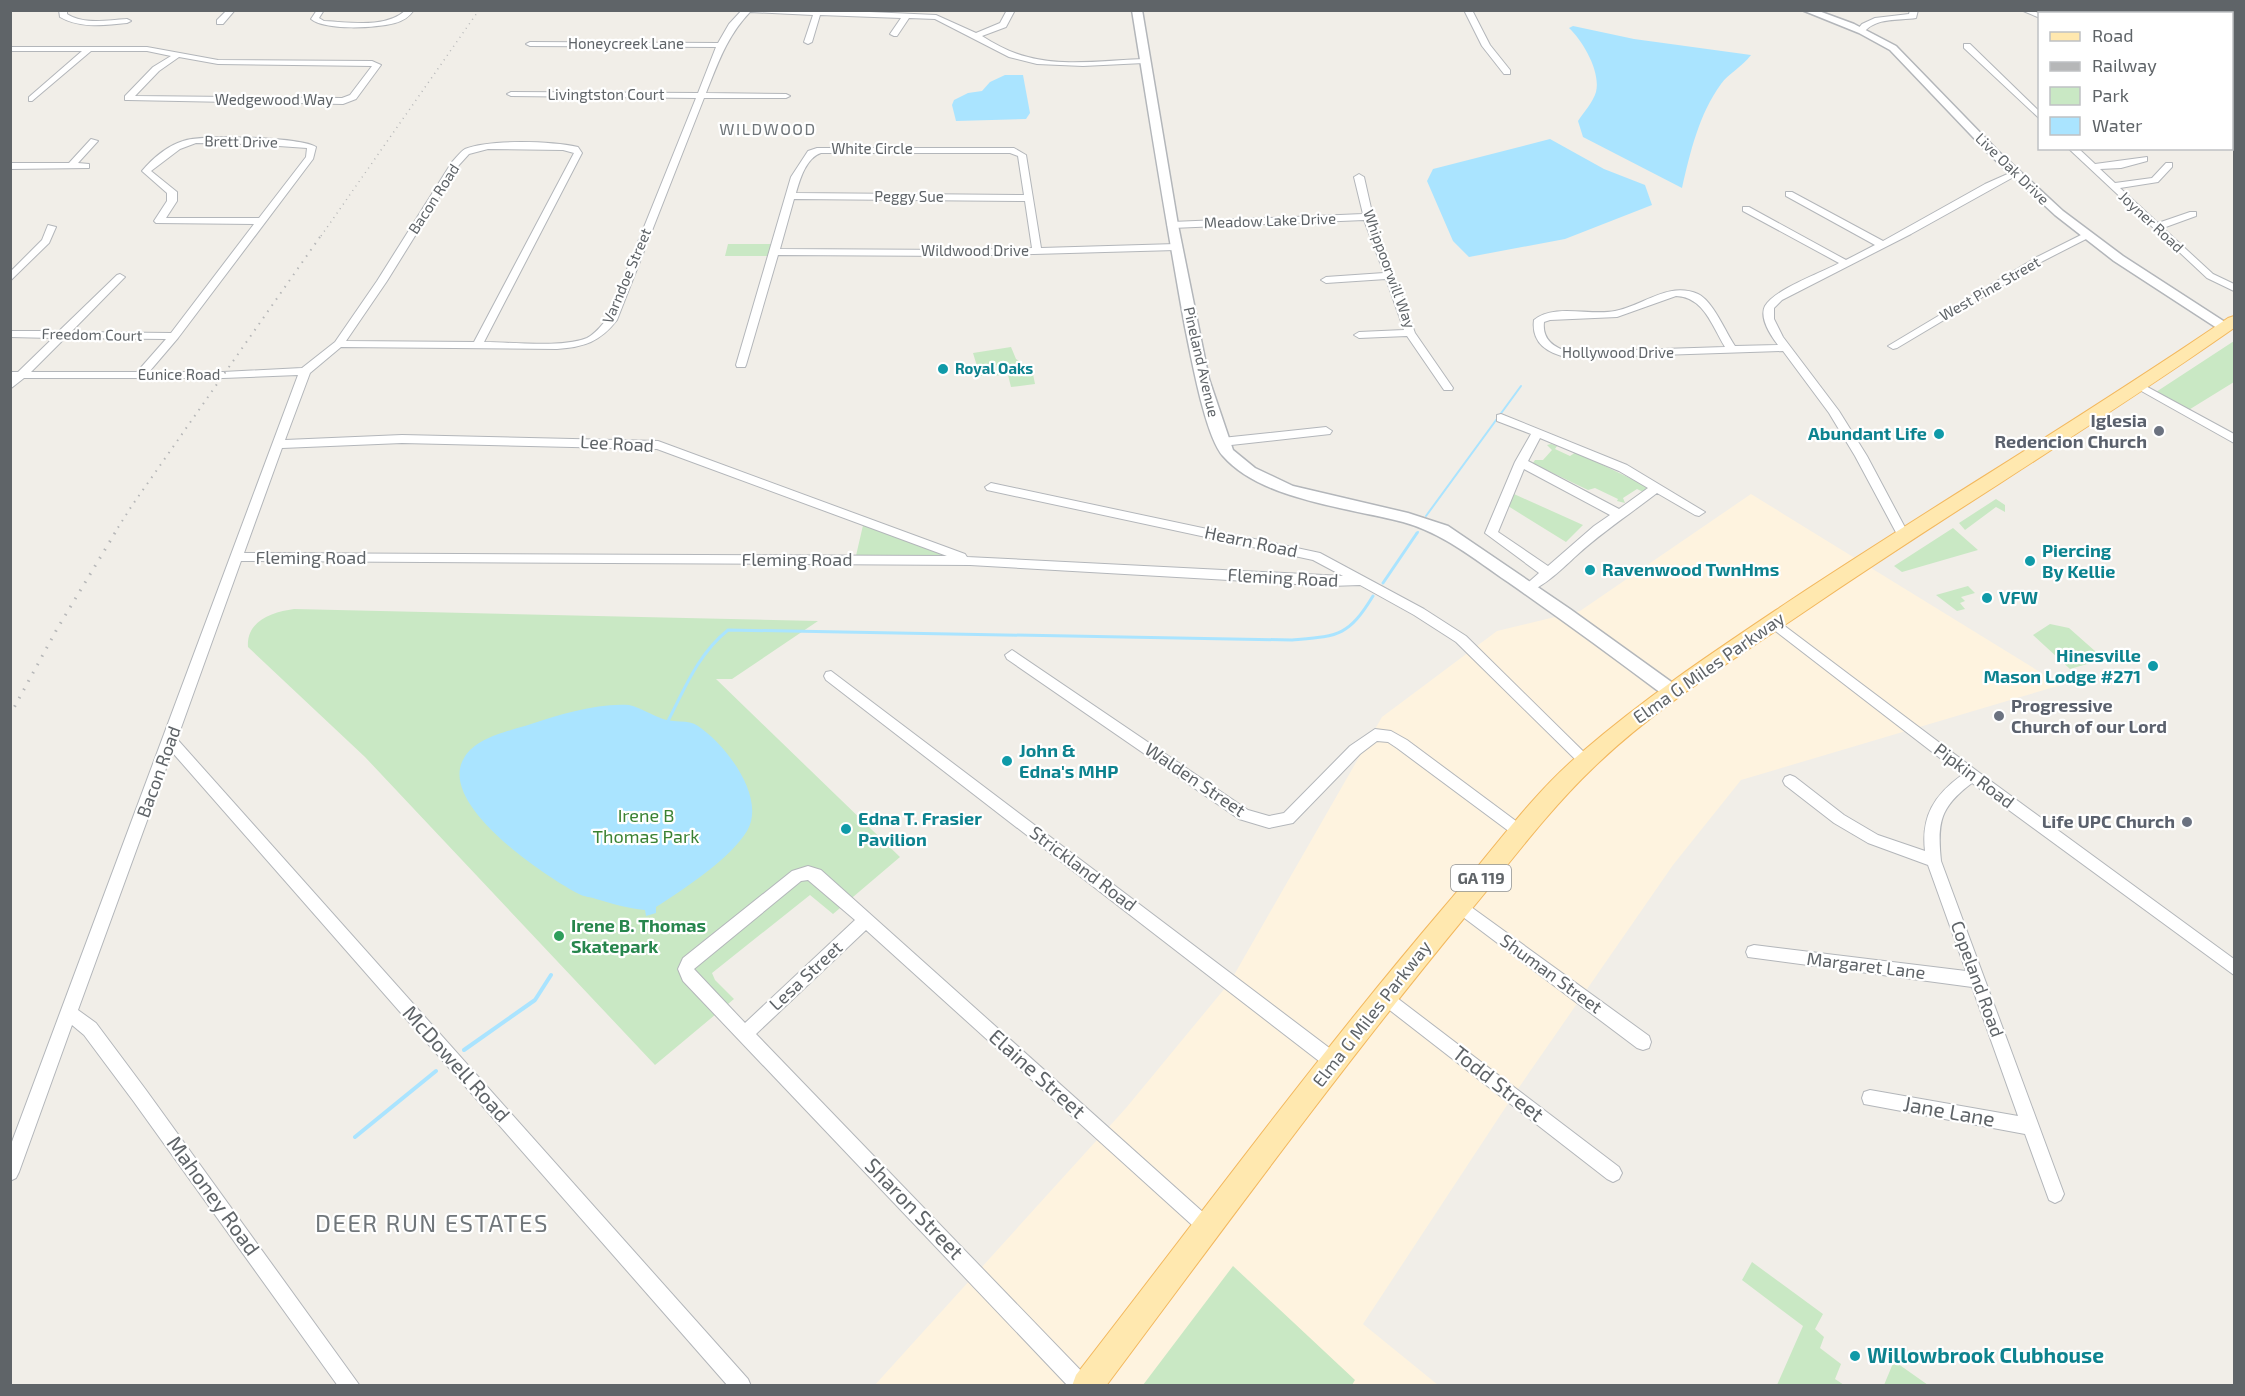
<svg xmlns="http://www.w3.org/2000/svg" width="2245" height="1396" font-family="'Exo 2',sans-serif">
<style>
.commercial{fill:#fef3df}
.green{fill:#c9e8c4}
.water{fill:#aae4ff}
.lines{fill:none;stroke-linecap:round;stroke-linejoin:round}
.stream-far2{stroke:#aae4ff;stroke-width:2}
.stream-far1{stroke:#aae4ff;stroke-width:3}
.stream{stroke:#aae4ff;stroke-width:4}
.minor-casing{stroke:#b3b6ba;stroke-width:2}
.tertiary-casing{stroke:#b3b6ba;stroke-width:3}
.primary-casing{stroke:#f3b85e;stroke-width:2}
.minor{fill:#fff;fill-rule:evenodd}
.tertiary{fill:#fff;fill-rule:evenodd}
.primary{fill:#ffe8af;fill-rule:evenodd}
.rail-far2{stroke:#b6b7b8;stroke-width:1.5;stroke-dasharray:1 4.5;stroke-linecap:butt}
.rail-far1{stroke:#b6b7b8;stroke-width:2;stroke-dasharray:1.5 6;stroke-linecap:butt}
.rail{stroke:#b6b7b8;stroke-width:3;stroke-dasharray:1.5 8;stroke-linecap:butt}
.culture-dot{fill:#0f9aa8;stroke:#fff;stroke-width:2}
.worship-dot{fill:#6b7280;stroke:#fff;stroke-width:2}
.leisure-dot{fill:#2e9e5b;stroke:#fff;stroke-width:2}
.labels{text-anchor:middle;stroke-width:4.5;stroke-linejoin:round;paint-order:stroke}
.far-street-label{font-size:15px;fill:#5f6468;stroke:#fff}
.far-culture-label{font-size:15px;font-weight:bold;fill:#0d838f;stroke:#fff;text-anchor:start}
.far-neighbourhood-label{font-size:16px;letter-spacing:1.5px;fill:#70767a;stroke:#fff}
.shield{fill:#fff;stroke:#8f9295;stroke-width:1.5}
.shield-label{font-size:16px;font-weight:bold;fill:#5f6468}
.worship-label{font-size:18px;font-weight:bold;fill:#5b616d;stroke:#fff;text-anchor:end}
.culture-label{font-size:18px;font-weight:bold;fill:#0d838f;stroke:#fff;text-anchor:start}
.street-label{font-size:18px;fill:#5f6468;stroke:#fff}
.park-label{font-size:18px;fill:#3a8233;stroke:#fff}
.leisure-label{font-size:18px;font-weight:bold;fill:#27864d;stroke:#fff;text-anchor:start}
.near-street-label{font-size:21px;fill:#5f6468;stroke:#fff}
.near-culture-label{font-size:21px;font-weight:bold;fill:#0d838f;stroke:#fff;text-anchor:start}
.near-neighbourhood-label{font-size:24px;letter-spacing:1.5px;fill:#70767a;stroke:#fff}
</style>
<rect width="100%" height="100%" fill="#f1eee8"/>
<path class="commercial" d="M1751,494L2061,685L1741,780L1673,865L1513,1096L1363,1324L1438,1385L874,1386L1126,1108L1230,982L1382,717L1497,631L1580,611Z"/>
<path class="green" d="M728,244H773L769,256H725Z
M2234,341V382L2187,411L2156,392Z
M1011,347L1016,359L1032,369L1035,384L1011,387L1008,375L980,376L973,353Z
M1551,444L1557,446L1555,449L1570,456L1576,452L1646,486L1648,491L1645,493L1637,489L1623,498L1625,503L1617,501L1618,499L1595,488L1588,490L1536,465L1533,463L1535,460H1543L1552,450L1547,445Z
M1514,494L1583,525L1566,542L1508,506Z
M1996,499L2005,505V512L1996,507L1965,530L1959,523Z
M864,521L955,556L855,560Z
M1953,528L1978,550L1902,572L1894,566Z
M1968,586L1975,593L1961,597L1965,601L1960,603L1965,609L1957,611L1936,595Z
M294,609L818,621L732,679H716L900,857L833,914L810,895L712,973L715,980L734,999L655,1065L365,757L248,647C246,621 272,612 294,609Z
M2050,624L2069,628L2104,659L2070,669L2033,635Z
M1752,1262L1823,1314L1815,1329L1824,1337L1820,1348L1841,1364L1835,1379L1844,1385H1777L1803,1326L1742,1280Z
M1233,1266L1355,1380L1352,1385H1143Z
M1894,1361L1928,1385H1884Z"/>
<path class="water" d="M1573,26L1634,39L1751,55C1742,67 1729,73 1721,84C1699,114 1690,153 1682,188L1583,137L1578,121C1584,112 1593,102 1596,92C1601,72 1583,41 1569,28Z
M1005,75H1023L1030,113L1026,119L956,121L952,105L954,100L968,93L982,91L990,82Z
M1550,139L1604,169L1645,185L1652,205L1565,239L1469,257L1453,241L1427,181L1433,169Z
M629,705C642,708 651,715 663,719C674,723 688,719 698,726C725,744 767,797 747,831C731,858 683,890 656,907V913L646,916L645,910C627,908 613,904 596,899C591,897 584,897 579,894C546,877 436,804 464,758C476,737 510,731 531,724C562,714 597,703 629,705Z"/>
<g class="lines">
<path class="stream-far2" d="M1426,516L1521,386
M1416,534L1418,532"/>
<path class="stream-far1" d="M1383,583L1417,533
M668,721C685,688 698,654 728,630L1292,640C1338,636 1348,637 1373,596"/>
<path class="stream" d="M464,1050L535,1000L551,975
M355,1137L436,1071"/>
<g class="minor-casing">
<path id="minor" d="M59,10H67V14C85,25 107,20 127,19L131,21L127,23C104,25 81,29 60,17Z
M227,10H235L223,24H217V20Z
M317,10H324L319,18L324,21C349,22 386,29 406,10H414C409,17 403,21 395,23C376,28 326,31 311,19Z
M742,10H825L936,15L976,33L1000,23L1007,10H1015L1006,27L982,36C996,45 1011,53 1028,57C1065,67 1106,60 1144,59L1148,61L1144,63L1083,66L1037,64L1009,57L935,19L909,18L897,36H894L890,34L901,18L820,15L812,42L808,44L804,42L813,15L750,12C727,36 718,63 706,93L786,94L790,96L786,98H704L617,320C600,342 584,347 557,349L341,347L310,373L285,440L402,435L658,441L965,554L967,557L1343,576L1313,560L987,490L985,487L991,483L1320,553L1424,609L1466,636L1593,761L1591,765H1581L1456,642L1414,615L1360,585L1330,586L970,565L241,561L177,739L748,1379L751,1386H728L172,752L78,1010L96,1023L146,1090L360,1386H338L134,1102L84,1035L72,1025L19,1172L16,1178L10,1181V1147L298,375L223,378H24L10,389V372H18L53,338L10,337V331H59L117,275L120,274L125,277L123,279L71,332L171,333L254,224L156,223L154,221L167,201V193L142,171C152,159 167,146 183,141C201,134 301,137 316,147L313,159L178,338L149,372H223L302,368L335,342L377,281L452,162C456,158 460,152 465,149C490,139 552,141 578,147L582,153L484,342C510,342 564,348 587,338C595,334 601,326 607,319L696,98L511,96L507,94L511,92L698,93L716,47L530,46L526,44L530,42L718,43L729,24ZM196,143L250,144L307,148L306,157L259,218H166L177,201V192L151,171L180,149ZM488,149L563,150L574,153L474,342L346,341L387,281L459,165L469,154ZM65,338L166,339L137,372H31ZM402,443L657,449L947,556L244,553L282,448Z
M1464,10H1472L1490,45L1510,70V74H1504L1482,46Z
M1910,10H1918L1916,18C1898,21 1877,17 1864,32L1857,30L1862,24L1875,18L1909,14Z
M2021,10H2032L2040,14V18Z
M2182,10H2190L2192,14H2184Z
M2232,22H2234V26H2232Z
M1964,44H1970L2040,112V119L1964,48Z
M10,47H147L218,60L372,61L381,65L356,99L343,104L128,100H125V96L153,67L171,56L147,51H91L32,101H29V97L82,51H10ZM179,57L218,64L372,66L350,95L342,98L135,96L159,71Z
M91,139L98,141L78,163L89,164V168L10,169V163H69Z
M817,148H1014L1026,155L1041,248L1176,244L1181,247L1176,250L959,256L778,255L746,365L745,367H737L736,365L791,177L808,151ZM821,153H1010L1018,156L1024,195L796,193C800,179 806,158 821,153ZM794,199L1025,201L1032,248L959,250L780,249Z
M2068,148H2078L2095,164L2147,157V161L2121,168L2100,169L2115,183L2152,178L2166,163H2172V167L2158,182L2120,188L2158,223L2190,212H2196V216L2163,228L2213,274L2234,284V291L2207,278Z
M2012,172L2019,174L1911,234L1782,300L1774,308V319L1783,337L1839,411L1867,456L1909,535L1907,538H1899L1855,456L1829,413L1783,351L1570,358C1549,354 1531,344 1534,320C1554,303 1590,316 1615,311C1643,306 1668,281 1698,294C1713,301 1726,333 1735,346L1778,345C1771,336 1759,318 1765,306C1775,289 1821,273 1839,263L1743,211V207H1749L1846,260L1875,245L1786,196V192H1792L1883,241L1985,184ZM1676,296C1704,297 1712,326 1725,347L1570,352C1554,348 1542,340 1544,322L1550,320L1617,317Z
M1359,174L1364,177L1373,217L1415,333L1453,388L1452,390H1444L1407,336L1359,338L1354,335L1359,332L1404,330L1386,279L1326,283L1321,280L1326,277L1384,273L1364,220L1172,228L1167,225L1172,222L1363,214L1354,177Z
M48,225L56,227L49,243L10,281V272L42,240Z
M2087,232L2092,235L2090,237L2043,261L1897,348L1893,349L1888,346L2037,257Z
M2140,383L2234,434V443L2136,388V384Z
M1501,414L1627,465L1705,512L1699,516L1695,515L1657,493C1630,514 1602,532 1576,556C1566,565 1536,595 1524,591L1522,588L1539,573L1485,533L1515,462L1531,434L1497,421V415ZM1540,438L1619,471L1648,488L1619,509L1528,461ZM1524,469L1610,515L1594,526L1548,566L1498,532Z
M1326,427L1332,431L1330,434L1222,446L1216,442L1222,438Z
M1774,618L1977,771L2234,959V975L1972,783C1940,807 1937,822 1941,861L2064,1194L2061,1200L2055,1203L2049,1200L2025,1134L1864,1104L1862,1098L1864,1092L1870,1090L2018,1116L1972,987L1748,957L1746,952L1748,947L1754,945L1966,971L1928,865L1868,843L1834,823L1785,785L1783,781L1785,777L1790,775L1795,777L1844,815L1878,835L1925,851C1921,817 1934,795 1962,775L1769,626L1768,623L1769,620Z
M1012,650L1248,810L1269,816L1284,813L1350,746L1375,729L1391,731L1407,740L1524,827L1526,831L1524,835L1519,837L1514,835L1397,748L1388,742L1377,741L1360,754L1293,823L1269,828L1239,819L1007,659L1005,655Z
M831,671L1340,1056L1342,1062L1340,1068L1334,1070L1328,1068L826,680L824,676L826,672Z
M808,866L821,870L1214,1222L1217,1228L1214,1234L1208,1237L1202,1234L866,930L756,1034L1089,1379L1092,1386H1068L683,981L678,969L683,958L792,871ZM808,880L855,920L745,1023L694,969L801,881Z
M1460,899L1649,1036L1651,1042L1649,1048L1643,1050L1637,1048L1455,911L1452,906L1455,901Z
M1384,988L1619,1167L1622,1173L1619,1179L1613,1182L1607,1179L1378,1001L1376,996L1378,991Z"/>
</g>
<g class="tertiary-casing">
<path id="tertiary" d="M1132,10H1142L1178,225L1209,379L1233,450L1255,468L1293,486L1408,513L1448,526L1570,609L1677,686L1679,691L1677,696L1671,697L1665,696C1613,657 1561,619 1508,582C1474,559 1443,533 1403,522C1350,508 1261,500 1223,456C1205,436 1191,355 1185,327C1166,222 1149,116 1132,10Z
M1802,10H1816L1854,24L1896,46L1998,151L2063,211L2123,256L2228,324L2230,327L2228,330H2220L2114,261L2055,215L1991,156L1890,50L1859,33Z"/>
</g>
<g class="primary-casing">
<path id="primary" d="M2234,316V328C2093,427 1944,516 1801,614C1730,662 1655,708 1593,768C1545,814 1507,867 1465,917C1340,1069 1224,1228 1106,1386H1072L1076,1375C1198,1218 1316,1057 1445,906C1490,854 1529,797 1582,752C1649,694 1721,647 1794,598C1938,503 2086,415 2228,318Z"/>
</g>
<use href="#minor" class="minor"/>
<use href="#tertiary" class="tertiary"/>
<use href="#primary" class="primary"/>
<path class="rail-far2" d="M321,236L479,10"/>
<path class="rail-far1" d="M114,534L131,507L322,234"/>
<path class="rail" d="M10,715L57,629L115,533"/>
</g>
<g class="culture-dot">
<circle cx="943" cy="369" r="6"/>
<circle cx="1939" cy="434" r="6"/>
<circle cx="2030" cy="561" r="6"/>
<circle cx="1590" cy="570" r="6"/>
<circle cx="1987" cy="598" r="6"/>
<circle cx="2153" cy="666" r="6"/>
<circle cx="1007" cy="761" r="6"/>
<circle cx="846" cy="829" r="6"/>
<circle cx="1855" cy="1356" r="6"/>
</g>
<g class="worship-dot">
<circle cx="2159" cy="431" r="6"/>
<circle cx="1999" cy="716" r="6"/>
<circle cx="2187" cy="822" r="6"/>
</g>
<circle class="leisure-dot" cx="559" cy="936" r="6"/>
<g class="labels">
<g class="far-street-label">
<text x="626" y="49">Honeycreek Lane</text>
<text x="606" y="100">Livingtston Court</text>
<text x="274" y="105">Wedgewood Way</text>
<text transform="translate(241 142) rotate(1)" y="5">Brett Drive</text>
<text x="872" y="154">White Circle</text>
<text transform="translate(2012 169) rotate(44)" y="5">Live Oak Drive</text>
<text x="909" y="202">Peggy Sue</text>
<text transform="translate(434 199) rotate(-57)" y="5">Bacon Road</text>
<text transform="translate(1270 221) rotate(-2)" y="5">Meadow Lake Drive</text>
<text transform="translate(2151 222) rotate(43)" y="5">Joyner Road</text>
<text x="975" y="256">Wildwood Drive</text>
<text transform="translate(1389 269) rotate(70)" y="5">Whippoorwill Way</text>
<text transform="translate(627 276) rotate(-67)" y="5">Varndoe Street</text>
<text transform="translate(1990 289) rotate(-30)" y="5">West Pine Street</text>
<text transform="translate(92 335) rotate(1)" y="5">Freedom Court</text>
<text x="1618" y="358">Hollywood Drive</text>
<text transform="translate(1201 362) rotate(77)" y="5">Pineland Avenue</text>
<text x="179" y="380">Eunice Road</text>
</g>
<g class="far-culture-label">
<text x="955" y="374">Royal Oaks</text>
</g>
<g class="far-neighbourhood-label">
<text x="768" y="135">WILDWOOD</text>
</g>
<rect class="shield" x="1451" y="865" width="60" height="26" rx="4.5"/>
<g class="shield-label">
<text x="1481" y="884">GA 119</text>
</g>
<g class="worship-label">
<text x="2147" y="427">Iglesia<tspan x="2147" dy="21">Redencion Church</tspan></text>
<text x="2011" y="712" text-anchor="start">Progressive<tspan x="2011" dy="21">Church of our Lord</tspan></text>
<text x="2175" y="828">Life UPC Church</text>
</g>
<g class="culture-label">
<text x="1927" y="440" text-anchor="end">Abundant Life</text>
<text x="2042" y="557">Piercing<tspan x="2042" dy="21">By Kellie</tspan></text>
<text x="1602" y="576">Ravenwood TwnHms</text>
<text x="1999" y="604">VFW</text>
<text x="2141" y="662" text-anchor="end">Hinesville<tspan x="2141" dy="21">Mason Lodge #271</tspan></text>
<text x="1019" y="757">John &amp;<tspan x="1019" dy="21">Edna's MHP</tspan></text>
<text x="858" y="825">Edna T. Frasier<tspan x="858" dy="21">Pavilion</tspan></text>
</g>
<g class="street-label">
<text transform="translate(617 444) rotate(3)" y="6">Lee Road</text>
<text transform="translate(1251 542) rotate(12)" y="6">Hearn Road</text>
<text x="311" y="564">Fleming Road</text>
<text x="797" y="566">Fleming Road</text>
<text transform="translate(1283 578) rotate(3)" y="6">Fleming Road</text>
<text transform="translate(1709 668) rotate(-35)" y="6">Elma G Miles Parkway</text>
<text transform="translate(159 772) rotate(-70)" y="6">Bacon Road</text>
<text transform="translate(1974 776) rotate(37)" y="6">Pipkin Road</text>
<text transform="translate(1195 780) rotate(34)" y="6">Walden Street</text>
<text transform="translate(1083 869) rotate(37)" y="6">Strickland Road</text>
<text transform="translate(1866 966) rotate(7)" y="6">Margaret Lane</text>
<text transform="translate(1551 974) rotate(36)" y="6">Shuman Street</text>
<text transform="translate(806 976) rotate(-43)" y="6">Lesa Street</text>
<text transform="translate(1977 979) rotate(70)" y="6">Copeland Road</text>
<text transform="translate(1372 1014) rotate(-52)" y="6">Elma G Miles Parkway</text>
</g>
<g class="park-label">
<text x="646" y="822">Irene B<tspan x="646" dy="21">Thomas Park</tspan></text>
</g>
<g class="leisure-label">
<text x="571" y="932">Irene B. Thomas<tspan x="571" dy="21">Skatepark</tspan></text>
</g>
<g class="near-street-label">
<text transform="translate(456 1064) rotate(48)" y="7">McDowell Road</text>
<text transform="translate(1037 1074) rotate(42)" y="7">Elaine Street</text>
<text transform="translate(1498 1084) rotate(38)" y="7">Todd Street</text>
<text transform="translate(1949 1112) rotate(10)" y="7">Jane Lane</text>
<text transform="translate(213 1196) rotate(54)" y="7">Mahoney Road</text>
<text transform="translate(914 1209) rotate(46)" y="7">Sharon Street</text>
</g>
<g class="near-culture-label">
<text x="1867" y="1363">Willowbrook Clubhouse</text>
</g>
<g class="near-neighbourhood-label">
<text x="432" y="1232">DEER RUN ESTATES</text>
</g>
</g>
<rect width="2245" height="1396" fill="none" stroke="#5f6468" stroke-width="24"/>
<rect x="2038" y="12" width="195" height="138" fill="#ffffff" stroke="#bfc1c3" stroke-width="1.5"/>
<rect x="2050" y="32" width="30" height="9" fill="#ffe8af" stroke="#bfc1c3" stroke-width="1.5"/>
<text x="2092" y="42" font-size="18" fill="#5f6468">Road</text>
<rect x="2050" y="62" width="30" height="9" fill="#b6b7b8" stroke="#bfc1c3" stroke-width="1.5"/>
<text x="2092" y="72" font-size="18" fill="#5f6468">Railway</text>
<rect x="2050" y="87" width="30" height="18" fill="#c9e8c4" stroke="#bfc1c3" stroke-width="1.5"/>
<text x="2092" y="102" font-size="18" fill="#5f6468">Park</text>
<rect x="2050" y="117" width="30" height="18" fill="#aae4ff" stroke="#bfc1c3" stroke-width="1.5"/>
<text x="2092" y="132" font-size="18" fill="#5f6468">Water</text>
</svg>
